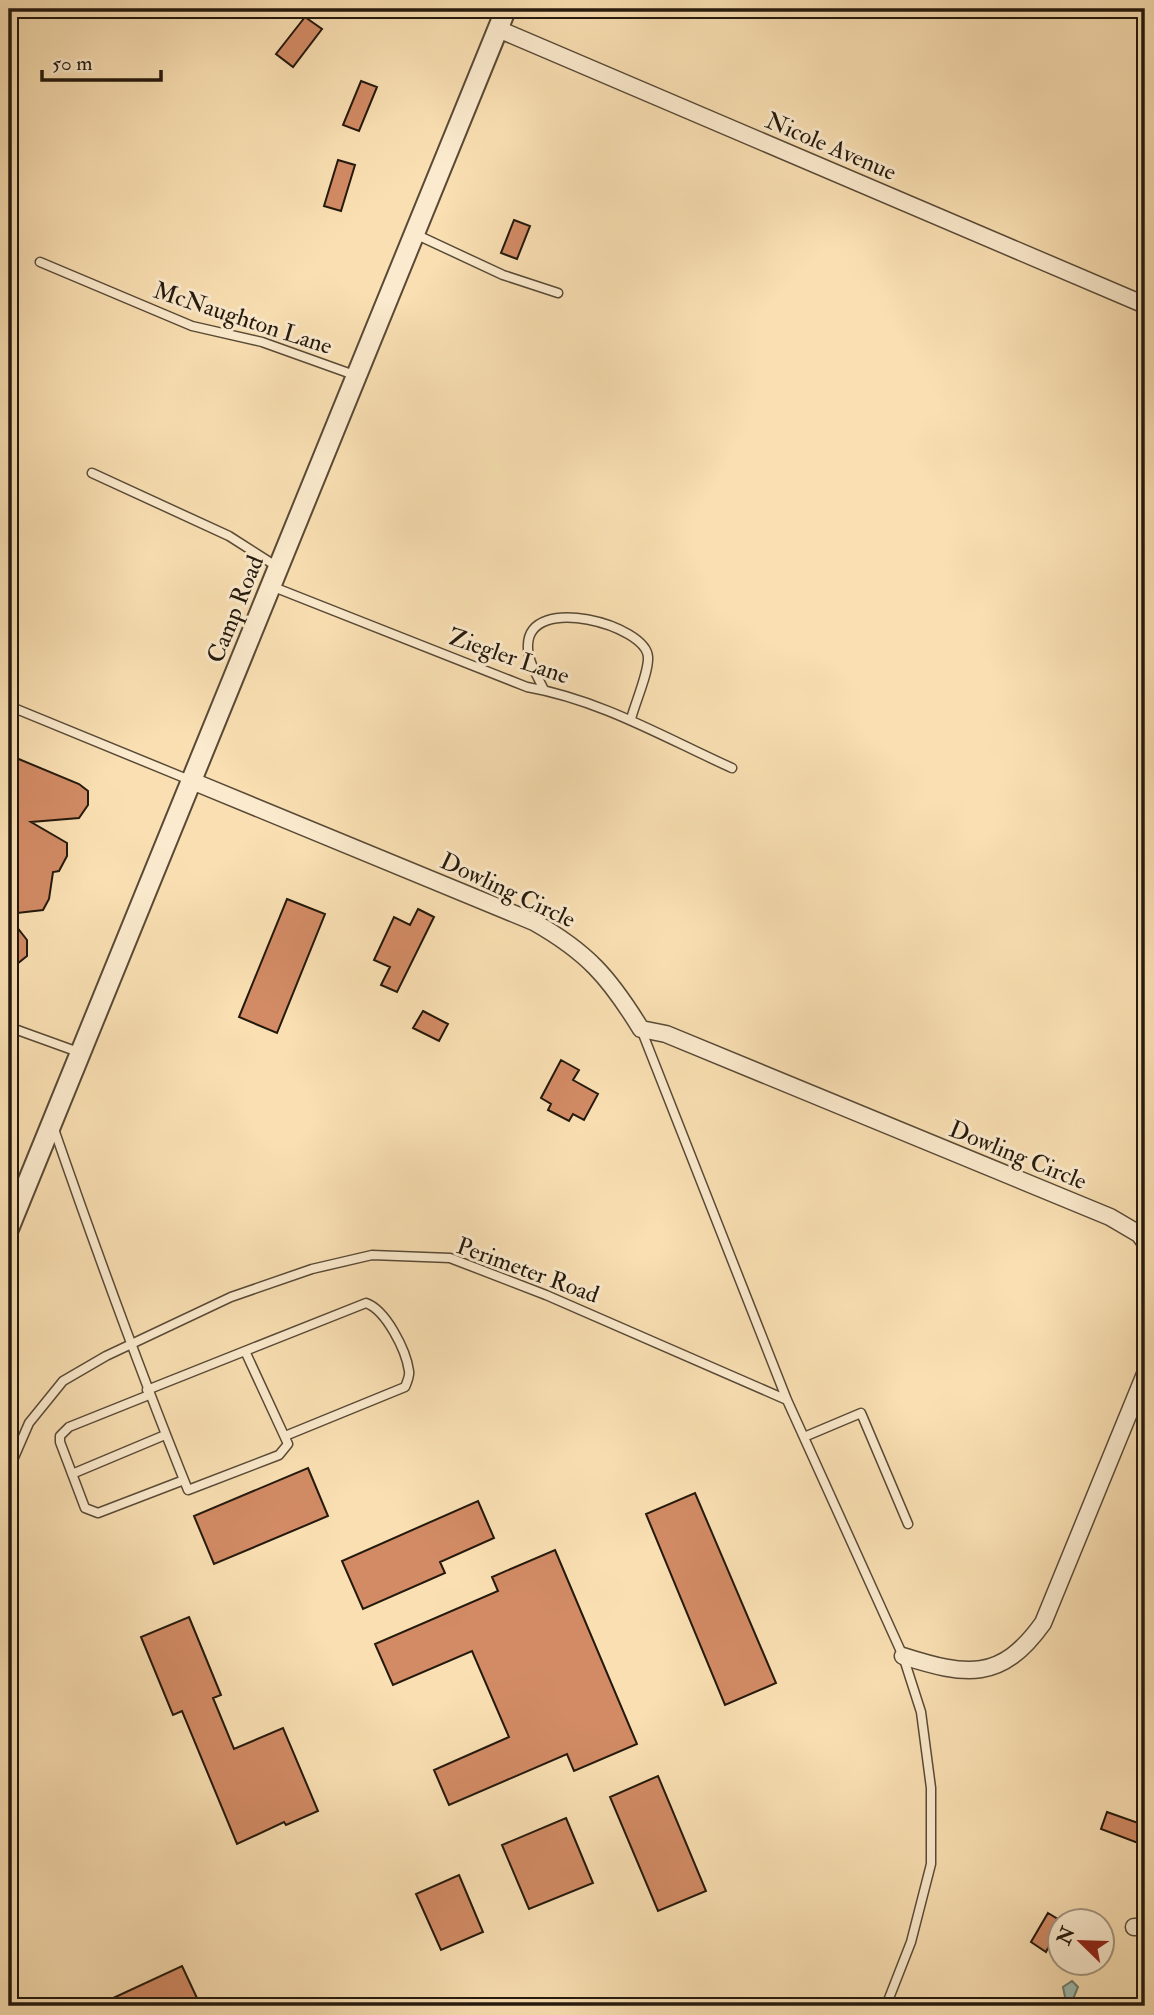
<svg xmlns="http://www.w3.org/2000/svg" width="1154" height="2015" font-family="'IM FELL Double Pica',serif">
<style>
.water{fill:#9ebcb1;stroke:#6d7b6f;stroke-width:2}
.building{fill:#d28b65;stroke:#24190d;stroke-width:2}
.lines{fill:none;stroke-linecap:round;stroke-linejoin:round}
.service-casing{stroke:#594a36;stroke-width:11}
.minor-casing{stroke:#594a36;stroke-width:19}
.tertiary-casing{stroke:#594a36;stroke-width:23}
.service{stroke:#fbeacd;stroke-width:8}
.minor{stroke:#fbeacd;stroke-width:16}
.tertiary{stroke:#fbeacd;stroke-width:19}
.labels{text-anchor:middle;stroke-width:6;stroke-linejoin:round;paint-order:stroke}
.street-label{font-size:24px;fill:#24190d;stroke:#fbeacd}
</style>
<rect width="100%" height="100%" fill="#f9dfb2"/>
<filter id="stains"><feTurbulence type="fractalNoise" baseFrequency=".00286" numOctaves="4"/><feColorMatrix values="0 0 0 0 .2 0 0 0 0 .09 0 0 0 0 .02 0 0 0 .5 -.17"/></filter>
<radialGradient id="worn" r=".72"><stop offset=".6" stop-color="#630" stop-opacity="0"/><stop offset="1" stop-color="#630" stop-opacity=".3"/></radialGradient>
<path class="water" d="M1072,1981L1078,1987L1071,2004L1066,2002L1063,1987Z"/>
<path class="building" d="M305,17L322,29L293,67L276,54Z
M361,81L377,87L359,131L343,125Z
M338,160L355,165L341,211L324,206Z
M514,220L530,226L517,259L501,253Z
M9,755L79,784L88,791V805L79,818L31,822L67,843V856L59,871L53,872L49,899L43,910L9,914Z
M287,899L325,914L277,1033L239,1017Z
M418,909L434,917L397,992L381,985L390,967L374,960L394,917L410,925Z
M9,917L27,940V956L17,964H9Z
M423,1011L448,1024L439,1041L413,1028Z
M561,1060L579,1070L573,1080L598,1094L584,1120L573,1114L569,1121L548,1110L551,1104L541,1098Z
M308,1468L328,1516L214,1564L194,1516Z
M695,1493L776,1683L725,1705L646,1514Z
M478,1501L494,1538L440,1562L445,1573L363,1609L342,1561Z
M555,1550L637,1744L574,1771L567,1754L449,1805L434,1770L509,1737L472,1651L393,1685L375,1644L498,1591L492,1577Z
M189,1617L221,1695L213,1698L234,1749L283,1728L318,1811L286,1825L284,1822L237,1844L182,1711L173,1715L141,1637Z
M658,1776L706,1891L658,1911L610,1797Z
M1107,1812L1144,1825L1138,1843L1101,1829Z
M566,1818L593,1883L529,1909L502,1845Z
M459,1875L483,1932L441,1950L416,1894Z
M1048,1913L1061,1921L1046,1952L1031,1942Z
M182,1966L197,1998L179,2006H96Z"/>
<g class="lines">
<g class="service-casing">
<path id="service" d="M415,234L503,275L558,293
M40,262L192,326L262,342L357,376
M92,473L229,536L276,566
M271,586L527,687C601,700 665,738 732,768
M544,690C538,677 527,660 528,645C529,593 646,625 648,657C649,672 635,703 631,719
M9,706L192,781
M9,1027L81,1053
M641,1029L787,1400L903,1656L921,1712L931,1788V1864L911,1942L886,2006
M54,1129C96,1250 140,1371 188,1490L279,1455L288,1444L245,1351L147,1390
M245,1351L366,1303C386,1310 406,1350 409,1371C410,1376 407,1382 405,1387L285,1436
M149,1395L69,1427L60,1436V1442L85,1508L98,1513L184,1480
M804,1437L861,1413L908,1524
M9,1469L29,1423L63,1381L106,1356L231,1297L312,1269L372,1255L450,1258L546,1295L787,1400
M72,1474L165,1435"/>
</g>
<g class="minor-casing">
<path id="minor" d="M498,29L1145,305
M192,781L534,922C587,952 609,977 641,1029L666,1034L1110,1217L1139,1234L1145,1242
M903,1656C966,1676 1001,1682 1043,1623L1145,1374
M1134,1927H1145"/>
</g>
<g class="tertiary-casing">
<path id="tertiary" d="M9,1228L506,9"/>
</g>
<use href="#service" class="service"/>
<use href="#minor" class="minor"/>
<use href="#tertiary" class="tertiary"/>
</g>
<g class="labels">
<g class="street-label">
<text transform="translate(831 146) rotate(23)" y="8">Nicole Avenue</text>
<text transform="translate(243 318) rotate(18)" y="8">McNaughton Lane</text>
<text transform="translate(235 609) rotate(-68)" y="8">Camp Road</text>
<text transform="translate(509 656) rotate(19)" y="8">Ziegler Lane</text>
<text transform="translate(508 890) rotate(25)" y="8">Dowling Circle</text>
<text transform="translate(1018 1155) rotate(22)" y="8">Dowling Circle</text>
<text transform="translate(528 1270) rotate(20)" y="8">Perimeter Road</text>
</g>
</g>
<rect width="1154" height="2015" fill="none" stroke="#f9dfb2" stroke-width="35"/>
<rect x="10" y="10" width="1133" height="1994" fill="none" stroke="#24190d" stroke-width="3.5"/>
<rect x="18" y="18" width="1119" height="1980" fill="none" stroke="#24190d" stroke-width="2"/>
<g transform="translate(1081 1942) rotate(293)"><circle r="33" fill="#fbeacd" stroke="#a59680" stroke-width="2"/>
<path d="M0-5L12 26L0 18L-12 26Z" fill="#8f2418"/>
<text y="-10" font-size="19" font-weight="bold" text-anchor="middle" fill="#24190d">N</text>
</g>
<path d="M42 70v10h119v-10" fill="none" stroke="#24190d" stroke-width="3.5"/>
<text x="52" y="70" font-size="21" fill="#24190d" stroke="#fbeacd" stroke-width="5" paint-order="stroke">50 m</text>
<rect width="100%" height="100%" filter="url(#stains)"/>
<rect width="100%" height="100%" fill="url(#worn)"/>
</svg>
